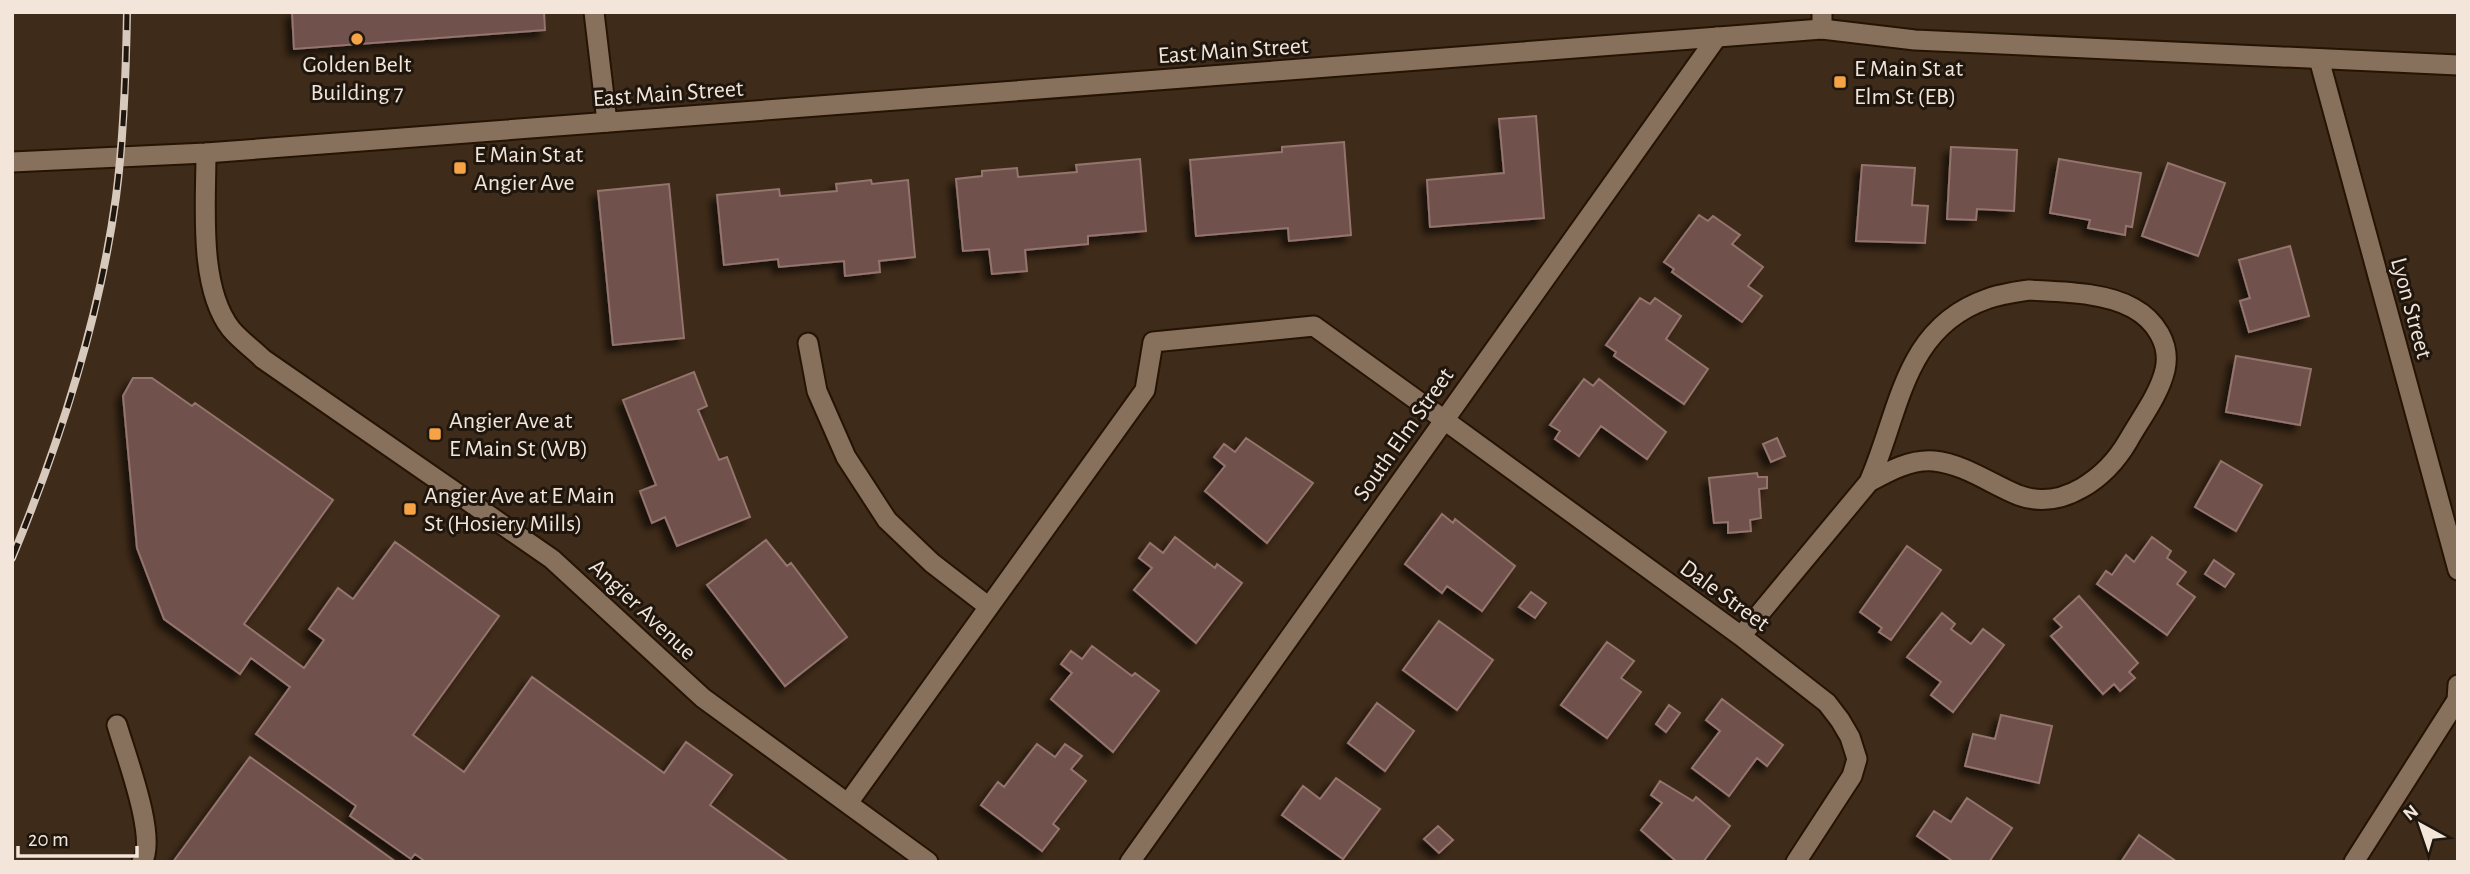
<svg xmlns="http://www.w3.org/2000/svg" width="2470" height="874" font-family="'Alegreya Sans',sans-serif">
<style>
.building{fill:#6f514c;stroke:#94746e;stroke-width:2;filter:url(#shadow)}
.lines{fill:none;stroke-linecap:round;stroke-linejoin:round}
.service-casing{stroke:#251303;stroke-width:23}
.minor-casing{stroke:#251303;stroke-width:23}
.tertiary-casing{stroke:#251303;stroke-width:23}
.service{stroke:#87705c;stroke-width:19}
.minor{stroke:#87705c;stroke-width:19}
.tertiary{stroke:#87705c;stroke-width:19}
.rail-casing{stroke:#d8c9bd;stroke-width:8}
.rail{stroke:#1f160e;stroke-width:5;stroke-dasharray:16;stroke-linecap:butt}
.poi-dot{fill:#f6a247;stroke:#1f160e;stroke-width:2.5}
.labels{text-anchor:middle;stroke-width:6;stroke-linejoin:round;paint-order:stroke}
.street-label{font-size:24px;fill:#f3e5da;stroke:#1f160e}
.poi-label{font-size:24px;fill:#f3e5da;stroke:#1f160e;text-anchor:start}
</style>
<defs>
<filter id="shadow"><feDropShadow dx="-6" dy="6" stdDeviation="3.5" flood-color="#0009"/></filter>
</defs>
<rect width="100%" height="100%" fill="#3f2b19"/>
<path class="building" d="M292,12H544L545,30L294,49Z
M1536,116L1544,218L1430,227L1427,180L1504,173L1499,119Z
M1344,142L1351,235L1289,241L1288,228L1196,236L1190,160L1282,152V147Z
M1951,147L2017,150L2014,211L1977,209L1976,220L1947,219Z
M1140,159L1146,231L1088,236V244L1025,250L1027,271L992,274L989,249L963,251L956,179L982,176V171L1017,168L1018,177L1077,172L1076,165Z
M2059,159L2141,173L2132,227L2126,226L2125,235L2088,228L2090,220L2050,213Z
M2168,163L2225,183L2198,256L2142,236Z
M1862,165L1915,168L1912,205L1928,206L1925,243L1856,241Z
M871,180L872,184L908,180L915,257L879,261L880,272L845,276L844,261L779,267L778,259L724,265L717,195L779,189L780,196L837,191L836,184Z
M669,184L684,338L613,345L598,191Z
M1699,215L1708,221L1713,216L1740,235L1732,244L1763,267L1748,286L1762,296L1742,322L1672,272L1674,269L1664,262Z
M2290,246L2309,316L2249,332L2240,301L2250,298L2239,260Z
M1640,298L1650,304L1655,298L1681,316L1666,339L1708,369L1684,404L1614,356L1616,352L1606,345Z
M2236,356L2311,369L2300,425L2226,412Z
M694,372L707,406L698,410L719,460L727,457L750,517L677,546L665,517L652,523L640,491L656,485L623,400Z
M133,378H152L192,406L195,403L333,500L244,624L304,668L324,640L309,629L338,588L353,599L395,542L499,616L413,735L464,772L532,677L664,773L686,742L732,775L710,805L789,862H426L415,854L411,859L350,816L356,806L256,734L290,687L251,658L240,674L164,619L137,548L123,396Z
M1584,379L1593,386L1599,379L1666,432L1647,459L1601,426L1579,456L1555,439L1560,431L1550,425Z
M1246,438L1313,483L1267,543L1205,491L1225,466L1214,457L1224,444L1235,452Z
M1777,438L1785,456L1771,462L1763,444Z
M2221,461L2262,485L2236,531L2195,507Z
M1757,473L1758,477H1767V488L1759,489L1761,518L1750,520L1751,531L1728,533V522L1714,523L1709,478Z
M1442,514L1453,523L1455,519L1515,566L1482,611L1447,586L1442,593L1405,564Z
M1175,537L1215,568L1217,564L1242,583L1196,643L1134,590L1152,568L1139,558L1150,543L1163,553Z
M2152,537L2171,551L2167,558L2186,572L2177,584L2195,597L2167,635L2097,584L2106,571L2112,575L2126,555L2134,562Z
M766,540L787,566L791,563L847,637L785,686L707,585Z
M1907,546L1941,570L1891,640L1879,632L1882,628L1860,612Z
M2214,560L2234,574L2225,587L2205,574Z
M1531,592L1546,603L1535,618L1519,607Z
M2079,596L2138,663L2129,672L2135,678L2120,691L2114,684L2103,694L2051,636L2062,627L2054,619Z
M1942,613L1955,624L1951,629L1971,644L1983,629L2004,645L1953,712L1931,695L1941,682L1907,657Z
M1439,621L1493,660L1457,710L1403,670Z
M1607,642L1634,661L1621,678L1641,692L1607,738L1561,705Z
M1092,646L1132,676L1135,673L1159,691L1113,752L1051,699L1072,673L1061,664L1071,651L1082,659Z
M1722,699L1783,745L1767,766L1757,758L1729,796L1692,768L1720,731L1706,720Z
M1377,703L1414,731L1385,771L1348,743Z
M1669,705L1680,713L1666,732L1656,724Z
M2001,715L2052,726L2039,783L1965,766L1973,734L1995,739Z
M1037,744L1055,757L1065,744L1082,756L1071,769L1086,781L1053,824L1059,829L1042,851L981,805L998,782L1004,787Z
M250,757L396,862H173Z
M1336,778L1380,809L1343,859L1282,815L1303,786L1320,799Z
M1660,781L1693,801L1696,797L1730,826L1703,862H1677L1641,830L1662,803L1651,795Z
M1967,798L2012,828L1989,862H1954L1917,836L1934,811L1951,822Z
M1438,826L1453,840L1439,853L1424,839Z
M2139,835L2177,862H2121Z"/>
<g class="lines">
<g class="service-casing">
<path id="service" d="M808,343L817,391L846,457L887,520L932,563L989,607
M117,725C125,753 158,839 142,862
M848,803L1145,390L1153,342L1314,326L1443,419"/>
</g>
<g class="minor-casing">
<path id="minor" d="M594,12L607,122
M1822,29V12
M2319,59L2458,570
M206,153C206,204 198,287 231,329C240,340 253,349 263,359L552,559L703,698L928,862
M2029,290C2061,292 2105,292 2133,308C2155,320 2171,344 2165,370C2159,395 2141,418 2128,441C2107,477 2063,512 2018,495C1991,484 1964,464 1934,461C1911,459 1889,471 1869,482C1900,412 1903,328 1987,299C2000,294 2015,292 2029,290Z
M1443,419L1741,636L1827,703L1840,720L1850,737L1857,759L1852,776L1796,862
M1741,636L1869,482
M1130,862L1717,37
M2354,862L2457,700L2458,685"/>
</g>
<g class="tertiary-casing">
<path id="tertiary" d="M12,162L206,153L1822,29L1915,40L2458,65"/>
</g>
<use href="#service" class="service"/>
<use href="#minor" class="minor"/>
<use href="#tertiary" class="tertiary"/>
<g class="rail-casing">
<path id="rail" d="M12,558C60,442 99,322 116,197C124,136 126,74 127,12"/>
</g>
<use href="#rail" class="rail"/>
</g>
<g class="poi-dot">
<circle cx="357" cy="39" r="7"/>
<rect x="1833" y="75" width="14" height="14" rx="3.5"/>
<rect x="453" y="161" width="14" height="14" rx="3.5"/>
<rect x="428" y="427" width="14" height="14" rx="3.5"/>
<rect x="403" y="502" width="14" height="14" rx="3.5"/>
</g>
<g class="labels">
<g class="street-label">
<text transform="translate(1233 50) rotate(-4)" y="8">East Main Street</text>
<text transform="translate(668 93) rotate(-4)" y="8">East Main Street</text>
<text transform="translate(2412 308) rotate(75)" y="8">Lyon Street</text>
<text transform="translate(1403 434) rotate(-55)" y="8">South Elm Street</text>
<text transform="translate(1725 595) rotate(36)" y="8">Dale Street</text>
<text transform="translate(643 609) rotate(43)" y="8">Angier Avenue</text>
</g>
<g class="poi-label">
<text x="357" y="72" text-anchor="middle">Golden Belt<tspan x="357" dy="28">Building 7</tspan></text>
<text x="1854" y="76">E Main St at<tspan x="1854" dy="28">Elm St (EB)</tspan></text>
<text x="474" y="162">E Main St at<tspan x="474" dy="28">Angier Ave</tspan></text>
<text x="449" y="428">Angier Ave at<tspan x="449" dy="28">E Main St (WB)</tspan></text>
<text x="424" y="503">Angier Ave at E Main<tspan x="424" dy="28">St (Hosiery Mills)</tspan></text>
</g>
</g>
<rect width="2470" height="874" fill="none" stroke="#f3e5da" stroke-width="28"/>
<g transform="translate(2421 825) rotate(320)" stroke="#1f160e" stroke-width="5" paint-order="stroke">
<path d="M0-5L12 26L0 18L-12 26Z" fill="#f3e5da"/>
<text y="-10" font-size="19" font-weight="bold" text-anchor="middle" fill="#f3e5da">N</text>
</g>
<path d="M18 846v10h119v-10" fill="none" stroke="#f3e5da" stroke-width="3.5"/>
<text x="28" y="846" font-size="21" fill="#f3e5da" stroke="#1f160e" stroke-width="5" paint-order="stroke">20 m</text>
</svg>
